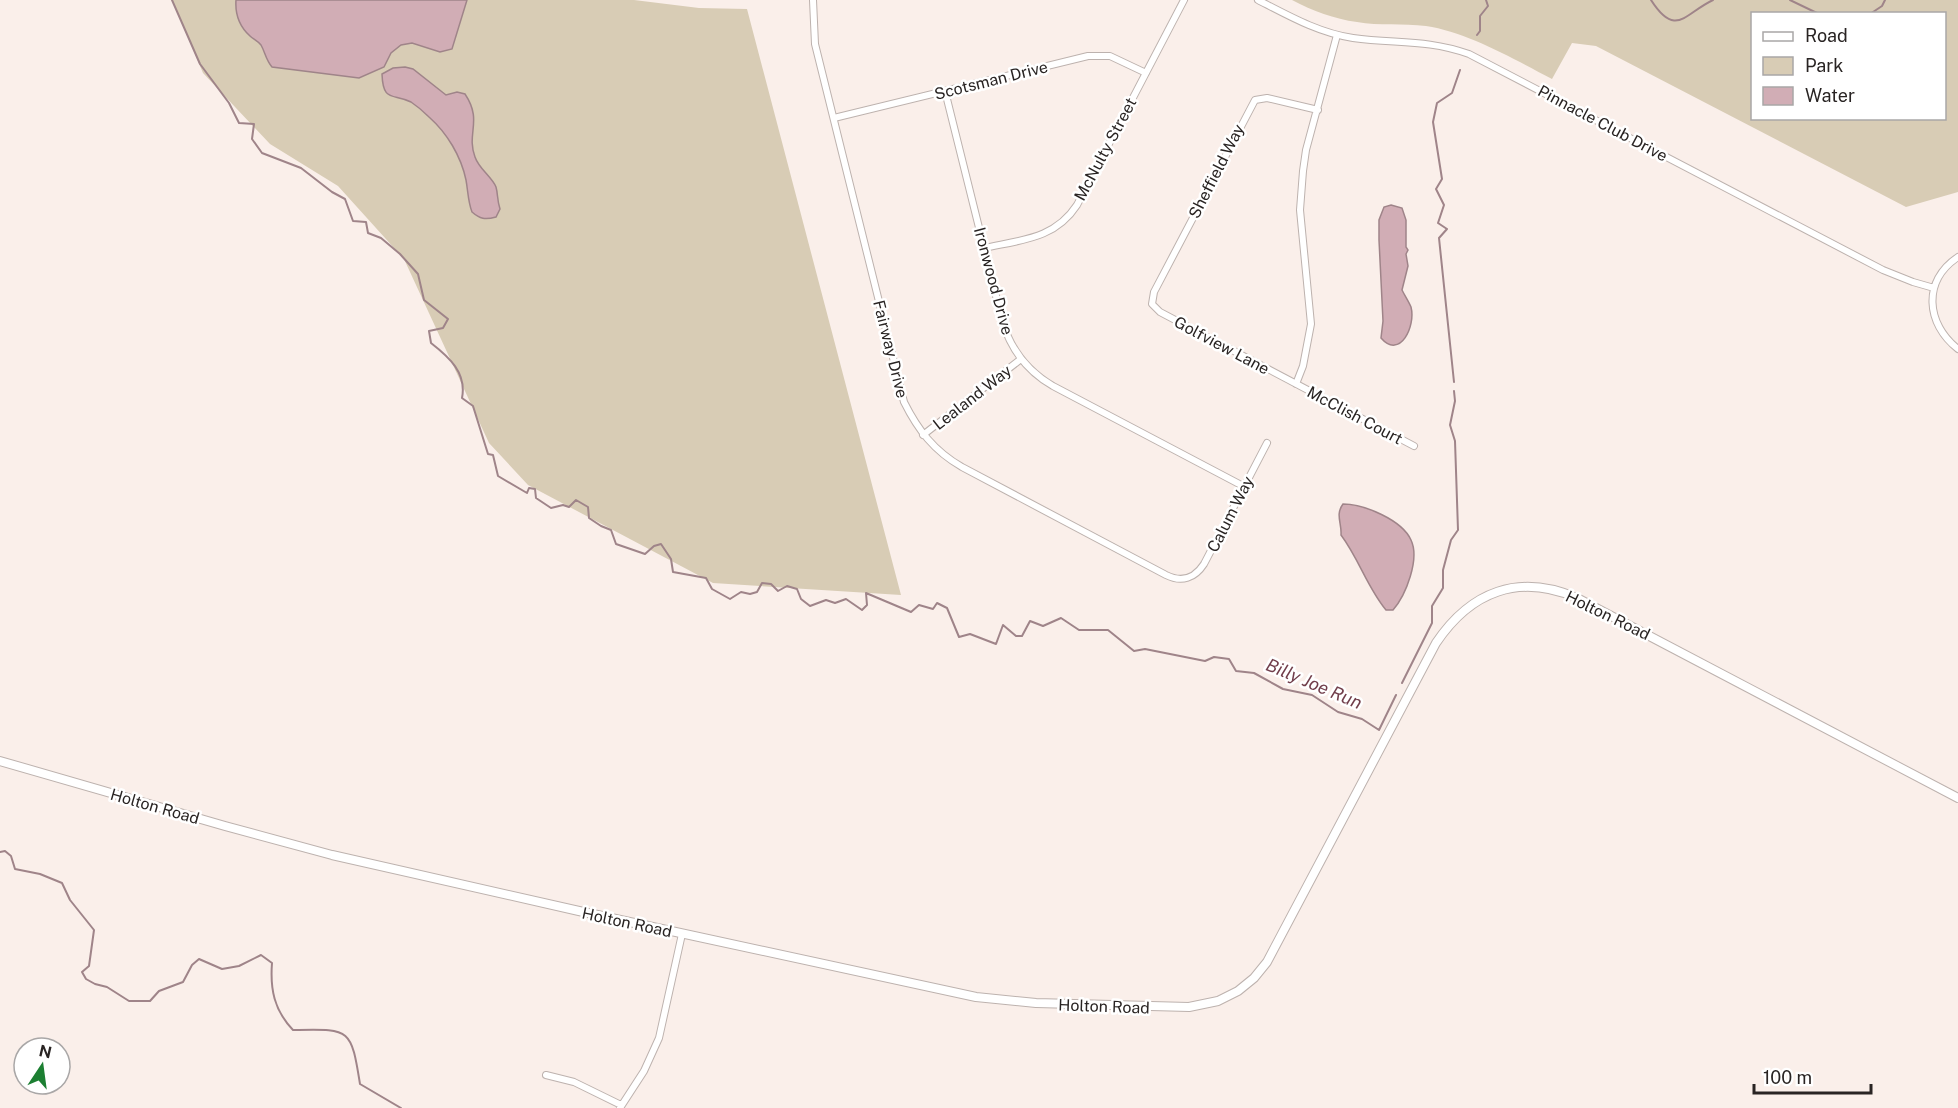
<svg xmlns="http://www.w3.org/2000/svg" width="1958" height="1108" font-family="'Public Sans',sans-serif">
<style>
.green{fill:#d8ccb5;fill-rule:evenodd}
.water{fill:#d1adb5;stroke:#9f8489;stroke-width:1.5}
.lines{fill:none;stroke-linecap:round;stroke-linejoin:round}
.stream{stroke:#9f8489;stroke-width:2}
.minor-casing{stroke:#bdb2ae;stroke-width:8}
.tertiary-casing{stroke:#bdb2ae;stroke-width:10}
.minor{stroke:#fff;stroke-width:6}
.tertiary{stroke:#fff;stroke-width:8}
.labels{text-anchor:middle;stroke-width:5;stroke-linejoin:round;paint-order:stroke}
.street-label{font-size:16px;fill:#292423;stroke:#fff}
.water-label{font-size:18px;font-style:italic;fill:#713e4b;stroke:#fff}
</style>
<rect width="100%" height="100%" fill="#faefea"/>
<path class="green" d="M172,0H634L699,8L747,9L901,595L713,583L528,485L489,443L404,259L338,186L270,144L203,73Z
M1292,0H1958V192L1906,207L1596,46L1572,43L1552,79C1516,60 1467,32 1426,26C1403,23 1379,26 1357,22C1334,19 1313,11 1292,0ZM1752,14H1944V118H1752Z"/>
<path class="water" d="M236,0H467L452,49L440,52L412,43L401,45L391,53L384,67L359,78L272,67C266,60 265,52 261,45C258,41 253,39 250,36C239,26 235,14 236,0Z
M405,67L413,69L446,95L457,92L465,94C483,121 466,133 475,157C479,169 492,177 496,187C498,194 497,200 500,209L496,217C485,220 480,219 472,212C468,202 468,191 466,180C461,156 447,133 429,117C424,112 417,106 411,102C393,93 383,103 382,74L393,68Z
M1391,205L1402,208L1406,220V247L1408,250L1406,254L1408,266L1402,290C1405,296 1409,302 1411,307C1416,326 1400,360 1381,338L1383,321L1379,240V220L1384,207Z
M1343,504C1364,504 1402,520 1411,540C1420,559 1406,595 1393,610H1386C1367,587 1359,559 1341,535C1342,523 1335,515 1343,504Z"/>
<g class="lines">
<path class="stream" d="M172,0L200,64L229,103L239,123L254,124L252,139L262,153L301,168L332,192L345,199L353,221L366,222L368,233L381,238L400,254L418,274L424,300L448,319L443,328L429,331L431,343C449,357 467,373 462,398L473,406L488,454L493,455L498,476L527,493L529,488L535,489L536,498L551,508L563,505L569,507L576,500L588,507L589,518L601,526L611,530L616,544L645,554L654,546L661,544L671,559L673,572L706,578L712,589L730,599L741,592L750,594L757,592L762,583L771,584L778,591L787,586L797,589L801,599L810,606L826,600L835,603L846,599L862,610L867,605L866,593L911,612L919,605L933,609L937,603L947,608L959,637L970,634L996,644L1003,625L1016,636H1022L1030,621L1043,626L1061,618L1079,630H1108L1134,651L1145,649L1205,661L1214,657L1229,659L1236,671L1254,673L1283,689L1312,695L1338,712L1362,719L1379,730L1396,695
M1651,0C1676,39 1685,13 1713,0
M1790,0L1819,14
M1870,14L1882,6L1885,0
M1477,35L1480,31V16L1488,6L1486,0
M1454,382L1439,238L1447,229L1438,223L1444,205L1436,189L1442,179L1433,122L1437,103L1452,93L1460,70
M1402,683L1432,623V606L1443,588V570L1451,540L1458,530L1455,441L1450,425L1455,401L1454,391
M0,852L5,851L11,856L15,869L40,874L62,883L70,900L94,930L89,966L82,972L86,979L95,984L107,987L129,1001H150L159,991L183,982L192,965L199,959L222,969L239,966L261,955L272,963C270,989 274,1010 293,1030C350,1029 351,1027 360,1084L401,1108"/>
<g class="minor-casing">
<path id="minor" d="M813,0L815,44L904,402C918,430 934,451 962,467L1166,575C1182,583 1195,578 1204,564L1267,443
M1258,0C1289,16 1319,33 1353,38C1396,44 1426,39 1469,54L1883,270L1913,282L1934,288
M945,91L1002,320C1010,348 1027,371 1053,386L1243,486
M1318,110L1267,98L1255,100L1154,292L1152,304L1160,312L1414,446
M834,118L1088,56H1110L1146,73
M984,248C1021,240 1055,239 1077,205L1184,0
M1958,257C1922,281 1926,324 1958,349
M1296,384L1303,366L1311,324L1300,210L1303,171L1306,150L1337,35
M923,435L1021,359
M546,1075L574,1082L621,1105
M620,1108L644,1071L659,1038L682,934"/>
</g>
<g class="tertiary-casing">
<path id="tertiary" d="M0,761L225,826L332,855L579,911L976,997L1036,1003L1189,1007L1218,1001L1238,991L1254,978L1267,962L1436,643C1471,591 1519,573 1577,598L1958,798"/>
</g>
<use href="#minor" class="minor"/>
<use href="#tertiary" class="tertiary"/>
</g>
<g class="labels">
<g class="street-label">
<text transform="translate(991 80) rotate(-14)" y="6">Scotsman Drive</text>
<text transform="translate(1603 123) rotate(28)" y="6">Pinnacle Club Drive</text>
<text transform="translate(1105 149) rotate(-62)" y="6">McNulty Street</text>
<text transform="translate(1216 171) rotate(-63)" y="6">Sheffield Way</text>
<text transform="translate(994 281) rotate(75)" y="6">Ironwood Drive</text>
<text transform="translate(1222 345) rotate(28)" y="6">Golfview Lane</text>
<text transform="translate(891 349) rotate(76)" y="6">Fairway Drive</text>
<text transform="translate(972 397) rotate(-38)" y="6">Lealand Way</text>
<text transform="translate(1355 415) rotate(28)" y="6">McClish Court</text>
<text transform="translate(1230 514) rotate(-63)" y="6">Calum Way</text>
<text transform="translate(1608 615) rotate(26)" y="6">Holton Road</text>
<text transform="translate(155 806) rotate(16)" y="6">Holton Road</text>
<text transform="translate(627 922) rotate(12)" y="6">Holton Road</text>
<text transform="translate(1104 1006) rotate(2)" y="6">Holton Road</text>
</g>
<g class="water-label">
<text transform="translate(1314 684) rotate(23)" y="6">Billy Joe Run</text>
</g>
</g>
<rect x="1751" y="12" width="195" height="108" fill="#ffffff" stroke="#a9a7a7" stroke-width="1.5"/>
<rect x="1763" y="32" width="30" height="9" fill="#ffffff" stroke="#a9a7a7" stroke-width="1.5"/>
<text x="1805" y="42" font-size="18" fill="#292423">Road</text>
<rect x="1763" y="57" width="30" height="18" fill="#d8ccb5" stroke="#a9a7a7" stroke-width="1.5"/>
<text x="1805" y="72" font-size="18" fill="#292423">Park</text>
<rect x="1763" y="87" width="30" height="18" fill="#d1adb5" stroke="#a9a7a7" stroke-width="1.5"/>
<text x="1805" y="102" font-size="18" fill="#292423">Water</text>
<g transform="translate(42 1066) rotate(13)"><circle r="28" fill="#ffffff" stroke="#a9a7a7" stroke-width="1.5"/>
<path d="M0-4.5L10 22L0 15L-10 22Z" fill="#1c7f32"/>
<text y="-9" font-size="16" font-weight="bold" text-anchor="middle" fill="#292423">N</text>
</g>
<path d="M1754 1084v9h117v-9" fill="none" stroke="#292423" stroke-width="3"/>
<text x="1763" y="1084" font-size="18" fill="#292423" stroke="#ffffff" stroke-width="4.5" paint-order="stroke">100 m</text>
</svg>
